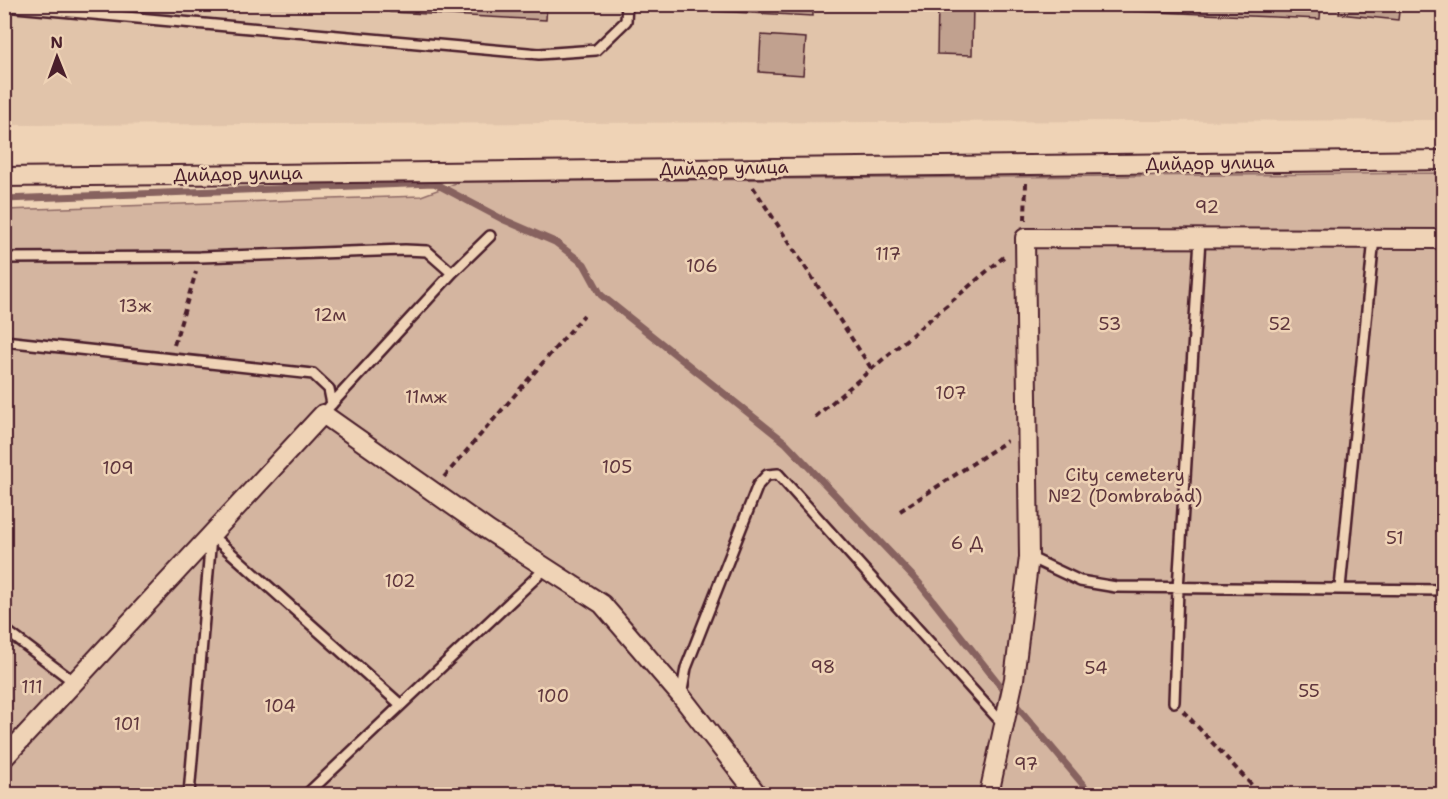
<svg xmlns="http://www.w3.org/2000/svg" width="1448" height="799" font-family="'Shantell Sans',sans-serif">
<style>
.built{fill:#e1c4aa}
.green{fill:#d4b5a0;stroke:#8f6a66;stroke-width:1.5}
.lines{fill:none;stroke-linecap:round;stroke-linejoin:round}
.stream{stroke:#87625f;stroke-width:7}
.building{fill:#c1a18f;stroke:#4a1f2b;stroke-width:1.5}
.lane-casing{stroke:#4a1f2b;stroke-width:14}
.street-casing{stroke:#4a1f2b;stroke-width:22}
.path{stroke:#4a1f2b;stroke-width:4;stroke-dasharray:6 4.5;stroke-linecap:butt}
.lane{stroke:#efd3b6;stroke-width:9}
.street{stroke:#efd3b6;stroke-width:18}
.labels{text-anchor:middle;stroke-width:5;stroke-linejoin:round;paint-order:stroke}
.street-label{font-size:18px;fill:#4a1f2b;stroke:#efd3b6}
.park-label{font-size:18px;fill:#5f363d;stroke:#efd3b6}
</style>
<rect width="100%" height="100%" fill="#efd3b6"/>
<filter id="ink" filterUnits="userSpaceOnUse"><feTurbulence type="fractalNoise" baseFrequency=".0167" numOctaves="2"/><feDisplacementMap in="SourceGraphic" scale="12" xChannelSelector="R" yChannelSelector="G"/><feConvolveMatrix kernelMatrix="1 2 1 2 8 2 1 2 1" color-interpolation-filters="sRGB"/></filter>
<g filter="url(#ink)">
<path class="built" d="M4,5H1443V120L5,125Z"/>
<path class="green" d="M1443,173V794H5V210L421,196L459,182Z"/>
<g class="lines">
<path class="stream" d="M4,199L434,183L502,219L555,242L584,264L601,295L786,443L919,583L1010,698L1091,794"/>
</g>
<path class="building" d="M390,4H547L546,20L390,12Z
M674,4H813V16L674,9Z
M938,4H973L972,55L937,54Z
M1134,4H1321L1320,19L1134,11Z
M1340,4H1400L1398,20L1339,14Z
M761,35L806,38L803,75L759,72Z"/>
<g class="lines">
<g class="lane-casing">
<path id="lane" d="M4,6L539,54L596,50L626,21L627,4
M4,258L200,257L405,250L427,251L452,273
M4,341L313,374L329,389L332,404
M329,407L452,273L490,236
M211,535L401,705
M1029,557L1080,581L1116,587L1444,590
M1340,588L1374,238
M4,629L74,682
M681,696L686,668L758,485L767,475L778,474L1003,724
M1174,702L1178,589L1200,239
M189,794L211,537
M307,794L546,568"/>
</g>
<g class="street-casing">
<path id="street" d="M4,177L1444,160
M4,758L323,414L489,531L602,604L681,696L757,794
M989,794L1014,679L1029,557L1025,238L1444,239"/>
</g>
<path class="path" d="M753,187L871,368
M1025,220L1026,183
M174,345L196,272
M815,417L1006,255
M444,477L584,315
M900,511L1007,441
M1183,711L1260,794"/>
<use href="#lane" class="lane"/>
<use href="#street" class="street"/>
</g>
</g>
<g class="labels">
<g class="street-label">
<text transform="translate(1210 163) rotate(-1)" y="6">Дийдор улица</text>
<text transform="translate(724 168) rotate(-1)" y="6">Дийдор улица</text>
<text transform="translate(238 174) rotate(-1)" y="6">Дийдор улица</text>
</g>
<g class="park-label">
<text x="1207" y="213">92</text>
<text x="888" y="260">117</text>
<text x="702" y="272">106</text>
<text x="135" y="312">13ж</text>
<text x="330" y="321">12м</text>
<text x="1110" y="330">53</text>
<text x="1280" y="330">52</text>
<text x="951" y="399">107</text>
<text x="426" y="403">11мж</text>
<text x="617" y="473">105</text>
<text x="118" y="474">109</text>
<text x="1125" y="481">City cemetery<tspan x="1125" dy="21">№2 (Dombrabad)</tspan></text>
<text x="1395" y="544">51</text>
<text x="967" y="549">6 Д</text>
<text x="400" y="587">102</text>
<text x="823" y="673">98</text>
<text x="1096" y="674">54</text>
<text x="32" y="693">111</text>
<text x="1309" y="697">55</text>
<text x="553" y="702">100</text>
<text x="280" y="712">104</text>
<text x="127" y="730">101</text>
<text x="1026" y="770">97</text>
</g>
</g>
<rect width="1448" height="799" fill="none" stroke="#efd3b6" stroke-width="24"/>
<rect x="12" y="12" width="1424" height="775" fill="none" stroke="#4a1f2b" stroke-width="2" filter="url(#ink)"/>
<g transform="translate(57 57) rotate(359)" stroke="#efd3b6" stroke-width="4.5" paint-order="stroke">
<path d="M0-4.5L10 22L0 15L-10 22Z" fill="#4a1f2b"/>
<text y="-9" font-size="16" font-weight="bold" text-anchor="middle" fill="#4a1f2b">N</text>
</g>
</svg>
